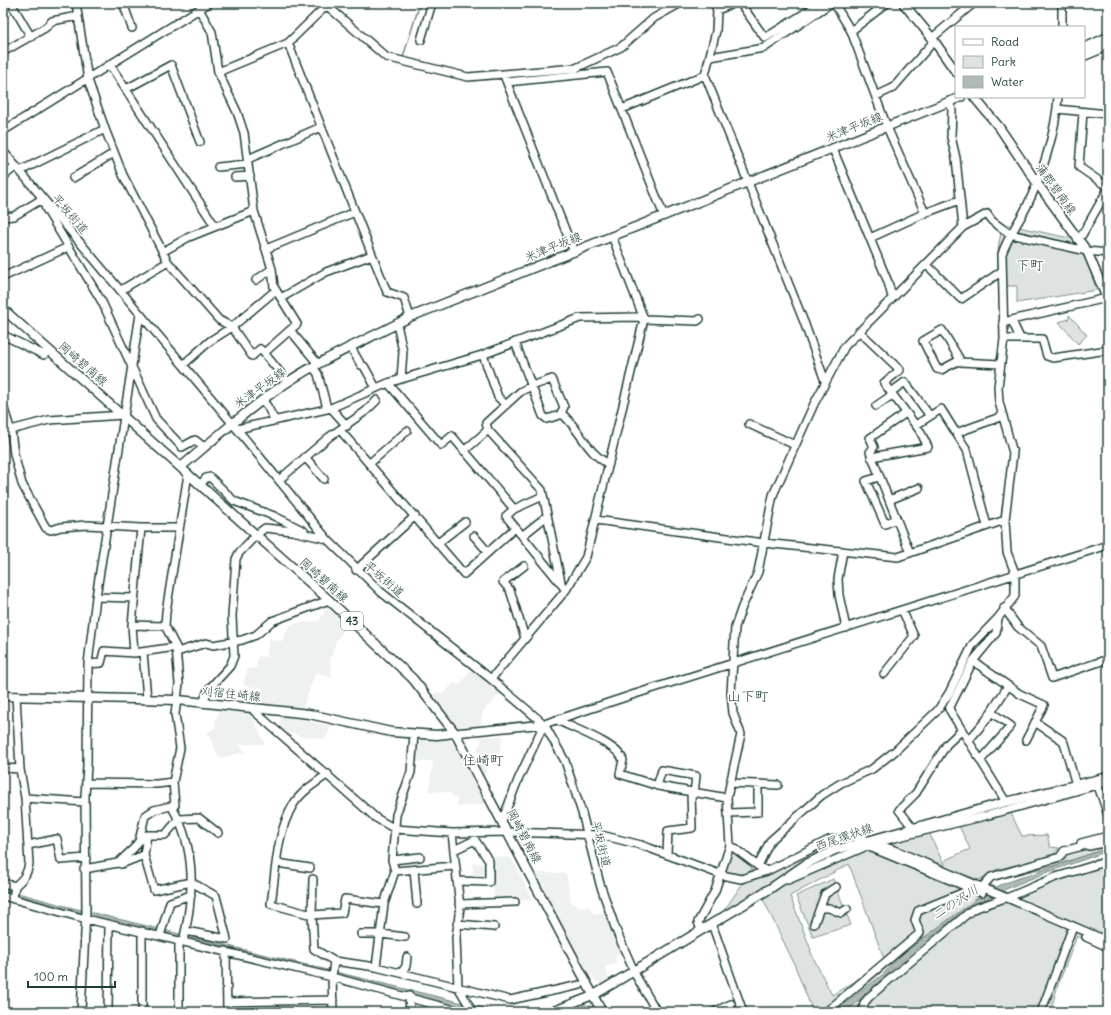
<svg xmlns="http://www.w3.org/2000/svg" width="1111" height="1015" font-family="Delius,'Klee One',sans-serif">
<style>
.built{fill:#eef1f0}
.green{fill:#dee3e2;stroke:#7e908b;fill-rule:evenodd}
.water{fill:#afbab7;stroke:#758883}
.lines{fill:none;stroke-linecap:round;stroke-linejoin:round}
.stream{stroke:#758883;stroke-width:1.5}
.minor-casing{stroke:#1f3d34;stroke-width:10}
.major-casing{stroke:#1f3d34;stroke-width:11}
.minor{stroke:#fff;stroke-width:7}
.major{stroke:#fff;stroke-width:8}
.labels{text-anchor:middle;stroke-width:3.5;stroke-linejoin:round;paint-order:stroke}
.shield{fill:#fff;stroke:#627771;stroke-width:1}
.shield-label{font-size:11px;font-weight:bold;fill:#1f3d34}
.street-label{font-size:12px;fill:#1f3d34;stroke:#fff}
.water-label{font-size:13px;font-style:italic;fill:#4a625b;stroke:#fff}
.quarter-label{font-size:14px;fill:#1f3d34;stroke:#fff}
</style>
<rect width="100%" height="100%" fill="#fff"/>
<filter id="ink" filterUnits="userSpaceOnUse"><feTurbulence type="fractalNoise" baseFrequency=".025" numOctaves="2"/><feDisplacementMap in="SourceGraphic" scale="8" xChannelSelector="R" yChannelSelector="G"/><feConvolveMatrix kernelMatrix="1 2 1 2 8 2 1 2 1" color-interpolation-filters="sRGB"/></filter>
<g filter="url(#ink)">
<path class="built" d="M328,606L347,625L336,641L330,661L332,678L316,672L302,709L262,705L264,689L243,685L247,669L256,668L258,656L266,657L269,639L282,641L291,624L319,621Z
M471,670L501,693L483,712L481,721L485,726L462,728L452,724L432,696L436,692L445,693L453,683L460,685Z
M219,711L251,713L265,744H240L245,752L219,758L207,732L216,728L215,723Z
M281,716L331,726L326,739L299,736L279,729Z
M503,736L497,763L488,762L484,780L479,773V759L481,751L476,752L481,742V737Z
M416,737L447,738L457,747L488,803L457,807V799L449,792L429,791L433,761L415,762Z
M491,856L511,858L533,899L495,900L492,879H474L472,863H485Z
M534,873H566L571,902L580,907L588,906L594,914L605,912L622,951L614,957L617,963L605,967L609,979L600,985L586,970Z"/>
<path class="green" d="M1004,224L1074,239L1087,262L1097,290L1017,303V286H999C997,264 996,245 1004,224Z
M1069,315L1087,335L1078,344L1059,322L1069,319Z
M1008,807L1022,836L1047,835L1050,847L1059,848L1052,856L995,870L979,880L951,870L979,882L989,875L1005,869L1053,858L1062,849L1108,839V848L1056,865L994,880L990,884L1008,894L1047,877L1108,857V966L1105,950L1077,936L1058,985L1050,1012H1043L1071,935H1065L1037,1012L846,1011L983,903L988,901L980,897L911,947L866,985L830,1012H806L811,1007L793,961L762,897L808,869L927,828L944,865L925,859L945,868V860L970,849L959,826V820ZM849,864L884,959L854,982L832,995L810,951L811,950L790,896Z
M855,838L793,868L771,884L723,912L743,883L749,880L828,842Z
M731,848L754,866L747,875L725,873Z
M833,879L851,925L813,937L796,896Z
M586,1005L595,1008L593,1012H568Z"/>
<path class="water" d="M1108,848V851C1064,867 1016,881 975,905C928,934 887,975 846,1012H833L882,975L901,955L986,892L1005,883Z
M3,889L73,908L500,1012H470L306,969L102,921L3,894Z"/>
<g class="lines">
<path class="stream" d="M403,57L420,3"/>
<g class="minor-casing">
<path id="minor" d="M11,3L31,37
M76,3L88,80L105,129L123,175L168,262L121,290
M123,3L132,28
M324,3L386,57L468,77L576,68L621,47L654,18L681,3
M714,3L717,10L716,31L705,75L804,322L825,381
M740,3L765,38L821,3
M834,3L851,31L887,127L925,213
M717,10L735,3
M1062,27V3
M851,31L887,3
M932,38L974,3
M421,40L432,3
M288,43L387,292L404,298L410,317
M3,52L45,28L52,21L78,16
M710,57L764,48L831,3
M110,65L215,226
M218,72L288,43L327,5
M505,78L574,252
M507,82L607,72L664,216
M126,89L171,65L200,142
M876,96L893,88L934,41
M949,101L952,110L951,137L956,158L963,227
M622,109L705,75
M1057,109L1108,114
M1083,112L1079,167L1108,187
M3,131L209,3
M833,149L888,282L892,297
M3,151L237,429L327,539L381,592L491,679L544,724L565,761L582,813L600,884L616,930L636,976L657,1012
M248,159L321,127
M218,167L248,164
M20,171L105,129
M3,177L16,166
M235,177L250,176
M73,178L114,153
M254,211L272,269L274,287L297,324L264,353L288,382
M3,217L14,216L42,199L46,209L102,302L156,419L182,447L195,440L204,447
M870,238L925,213L960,200
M1077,238L1082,235L1108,189
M266,249L355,212
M164,251L189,237L254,211L244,133L237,112L218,72L212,32L199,9
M168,262L219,320L232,327L252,356L260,349L264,353
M926,264L961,299L1002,271
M3,277L68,247
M256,280L272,269
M281,298L326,272L372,255
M1012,321L1020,338
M1003,322L1107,298
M397,324L403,352L401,379
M290,330L318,364
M859,331L900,370L884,383L920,431L928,447L871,457
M3,335L44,355L49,350
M1004,339H1042L1047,356L1053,358L1108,350
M350,346L361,365L364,366L376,388
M483,355L498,397L506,405
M958,361L959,358L942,330L923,341L937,369L941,370L958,361L960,362L1000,364
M183,365L210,341L232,327L276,290
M313,367L318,374L327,408
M388,383L441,445L452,436L514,509L506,516L566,590
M891,392L905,382L930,416
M262,400L267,406L275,421
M3,406L11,431L14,454L22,484L46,528L51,530L61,527L87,525L141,528H179
M876,406L892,395
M331,408L347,426
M561,413C579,427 587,454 609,464
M906,413L870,438L874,447L870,452L910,553
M749,424L795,445
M916,425L941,409L956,433L1003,416
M237,429L331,408L388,383L482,355L580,318L637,317L644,319L697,321L700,319
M340,430L464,574L515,528
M488,430L486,423L520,392C529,386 541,383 552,379L564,407L560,415L547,419L543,416L515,342
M3,432L49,420L123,415
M956,433L967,450L987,526
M464,451L488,430L542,490L561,582
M305,457L324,479
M370,463L407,431
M879,477L866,481L885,524L896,519
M279,480L329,437L366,411L377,400
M200,485L206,478L210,477L234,501L274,516L304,531
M889,500L919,488
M514,509L543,496
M596,520L764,543L898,557L1005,520
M141,528L132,625L134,653L176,647
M474,536L488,552
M522,536L547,516
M438,543L465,522
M843,551L838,579L839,595L846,628
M524,566L503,582L510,590L525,638
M356,570L415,516
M96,597L134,598
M1004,608L1018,627L1041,646L1052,678L1108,659
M998,618L996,633L973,661L949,709L1006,802
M132,625L165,626
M143,652L147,699
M177,652L206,643L213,645L242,640L256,635L272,621L329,600
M973,661L1020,694L1044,705L1026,740
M88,664L101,663L104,651L134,653
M884,674L914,636L902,610
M491,679L566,590L586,557L644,319L612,236
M203,703L208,690L230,666L234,656L232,616L236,559L239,553L256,535L265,528L292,531L327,539
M253,708L254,711L376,818L395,829L452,833L508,832L601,835L641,845L722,875L741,879L767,871L829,840L861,836L866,840L897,851L1108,941
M557,720C572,728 618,744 623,760L620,774L658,786L727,798
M1035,722L1062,740L1064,743L1076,785
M455,733L544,724L632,695L1108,545
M969,740L986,720L1008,686
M981,760L1011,726L991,712
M3,768L20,769
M328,774C315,783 301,792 293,805C276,834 276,871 271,904L312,915L314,949L334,961L376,967L510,1000L580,985
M1096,780L1108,815
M86,783L157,784L173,782
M730,783L778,785
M657,786L662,770L696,776L694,794
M25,798L85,802
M172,807C197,850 194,895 183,942
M728,813L758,812V784
M502,821L518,780L544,724
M913,828L899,810L916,793L947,744L962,730
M452,833L460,907L456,938L458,987L473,1012
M883,843L878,842L985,816L1108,782
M1081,843L1108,836
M28,845L57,839L61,860L86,858
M730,845L758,866
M454,850L475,840L489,861V882L457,881
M667,854L668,831L692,828L691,793
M144,855L154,890L191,882L216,896L227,939L186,931
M392,860L420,857
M277,863L310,868
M121,864L144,855L147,835H165L179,819L199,818L218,833
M84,869L118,863L133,849L139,841L145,816L154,810L175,805L173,782L180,748L175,714L179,684L176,647L165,626L166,612L188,474
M414,870L417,904
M395,871L455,866
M767,871L758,866L770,841L822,795L841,783L872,769L895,751L938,710L949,693L973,644L998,618L1015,596V573L1007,552L1005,520L1013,453L999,402L998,387L1004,339L1002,254C1008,236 1019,222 1027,206C1042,175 1056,131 1058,97
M313,879L312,915L342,913L345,899L384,904
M788,880L867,846L982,893
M3,883L15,886
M983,886L991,877L1060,857L1064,851L1086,845L1089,846L1108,842
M3,896L86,919L332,977L462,1012
M1009,897L1056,877L1108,861
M13,899L15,886C23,879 27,875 29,864L25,798L20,769L16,696
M459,904L515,902
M820,908H829L841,913L847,909
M457,924L494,927
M712,924L743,1012
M814,924L825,894L836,887
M701,930L698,922L715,891L730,845L727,798L741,734L733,713L731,693L735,627L742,607L758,572L773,495L814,404L845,346L963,227L987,214L992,221L1010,234L1087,251L1108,253
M361,934H381L405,937
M160,936L170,902L191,895
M1086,937L1108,947
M226,951L227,1012
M376,967L384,904L395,871L392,860L396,815L411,772L414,734
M401,973L406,966L407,957
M409,996L410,1012
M227,1002L333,1000
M81,1012L86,912L85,796L87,766L88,664L96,597L140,314
M108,1012L109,924
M142,1012V931
M179,1012V941
M333,1012L332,977L334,961
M550,1012L594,995
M714,1012L731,1004
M826,1012L920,933L915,920L918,911L972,889
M863,1012L864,1003L870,996L973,909L1005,898
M1041,1012L1073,926"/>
</g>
<g class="major-casing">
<path id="major" d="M903,3L932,38L956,72
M1084,48L1108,37
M1084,56L1108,46
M974,97L999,127L1037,183L1087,251L1108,301
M3,309L329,600L413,679L455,733L602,1012
M181,467C212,441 242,414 276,390C318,360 365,341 410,317L961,97
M3,696L178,700L309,714L391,732L437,735L455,733
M594,995L771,888L806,864L835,850L1006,802L1108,777"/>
</g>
<use href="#minor" class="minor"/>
<use href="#major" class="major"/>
</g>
</g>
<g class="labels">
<rect class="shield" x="341" y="612" width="22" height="18" rx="3"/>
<g class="shield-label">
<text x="352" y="625">43</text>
</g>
<g class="street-label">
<text transform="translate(854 127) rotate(-22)" y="4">米津平坂線</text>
<text transform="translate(1056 189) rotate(54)" y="4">蒲郡碧南線</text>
<text transform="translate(70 214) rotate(49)" y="4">平坂街道</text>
<text transform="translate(553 247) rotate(-22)" y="4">米津平坂線</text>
<text transform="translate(83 364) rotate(41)" y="4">岡崎碧南線</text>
<text transform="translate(260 388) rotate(-36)" y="4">米津平坂線</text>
<text transform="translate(384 579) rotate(41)" y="4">平坂街道</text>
<text transform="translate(324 580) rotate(42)" y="4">岡崎碧南線</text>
<text transform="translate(231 694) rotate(6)" y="4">刈宿住崎線</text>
<text transform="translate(524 836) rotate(62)" y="4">岡崎碧南線</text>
<text transform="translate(844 837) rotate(-19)" y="4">西尾環状線</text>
<text transform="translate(601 844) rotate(76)" y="4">平坂街道</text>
</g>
<g class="water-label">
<text transform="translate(955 902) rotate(-33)" y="5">二の沢川</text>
</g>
<g class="quarter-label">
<text x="1030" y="270">下町</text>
<text x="748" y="701">山下町</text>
<text x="483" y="765">住崎町</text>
</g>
</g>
<rect width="1111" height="1015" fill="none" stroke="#fff" stroke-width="16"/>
<rect x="8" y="8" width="1095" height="999" fill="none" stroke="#1f3d34" stroke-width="1.5" filter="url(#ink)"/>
<rect x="955" y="26" width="130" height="72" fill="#ffffff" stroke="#a5b1ae"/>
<rect x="963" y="39" width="20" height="6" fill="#ffffff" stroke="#a5b1ae"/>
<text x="991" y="46" font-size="12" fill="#1f3d34">Road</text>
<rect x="963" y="56" width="20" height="12" fill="#dee3e2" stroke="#a5b1ae"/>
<text x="991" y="66" font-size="12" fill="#1f3d34">Park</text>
<rect x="963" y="76" width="20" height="12" fill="#afbab7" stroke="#a5b1ae"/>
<text x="991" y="86" font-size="12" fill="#1f3d34">Water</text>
<path d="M28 981v6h87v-6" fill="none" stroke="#1f3d34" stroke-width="2"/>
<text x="34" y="981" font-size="12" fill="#1f3d34" stroke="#ffffff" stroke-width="3" paint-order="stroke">100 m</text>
</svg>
